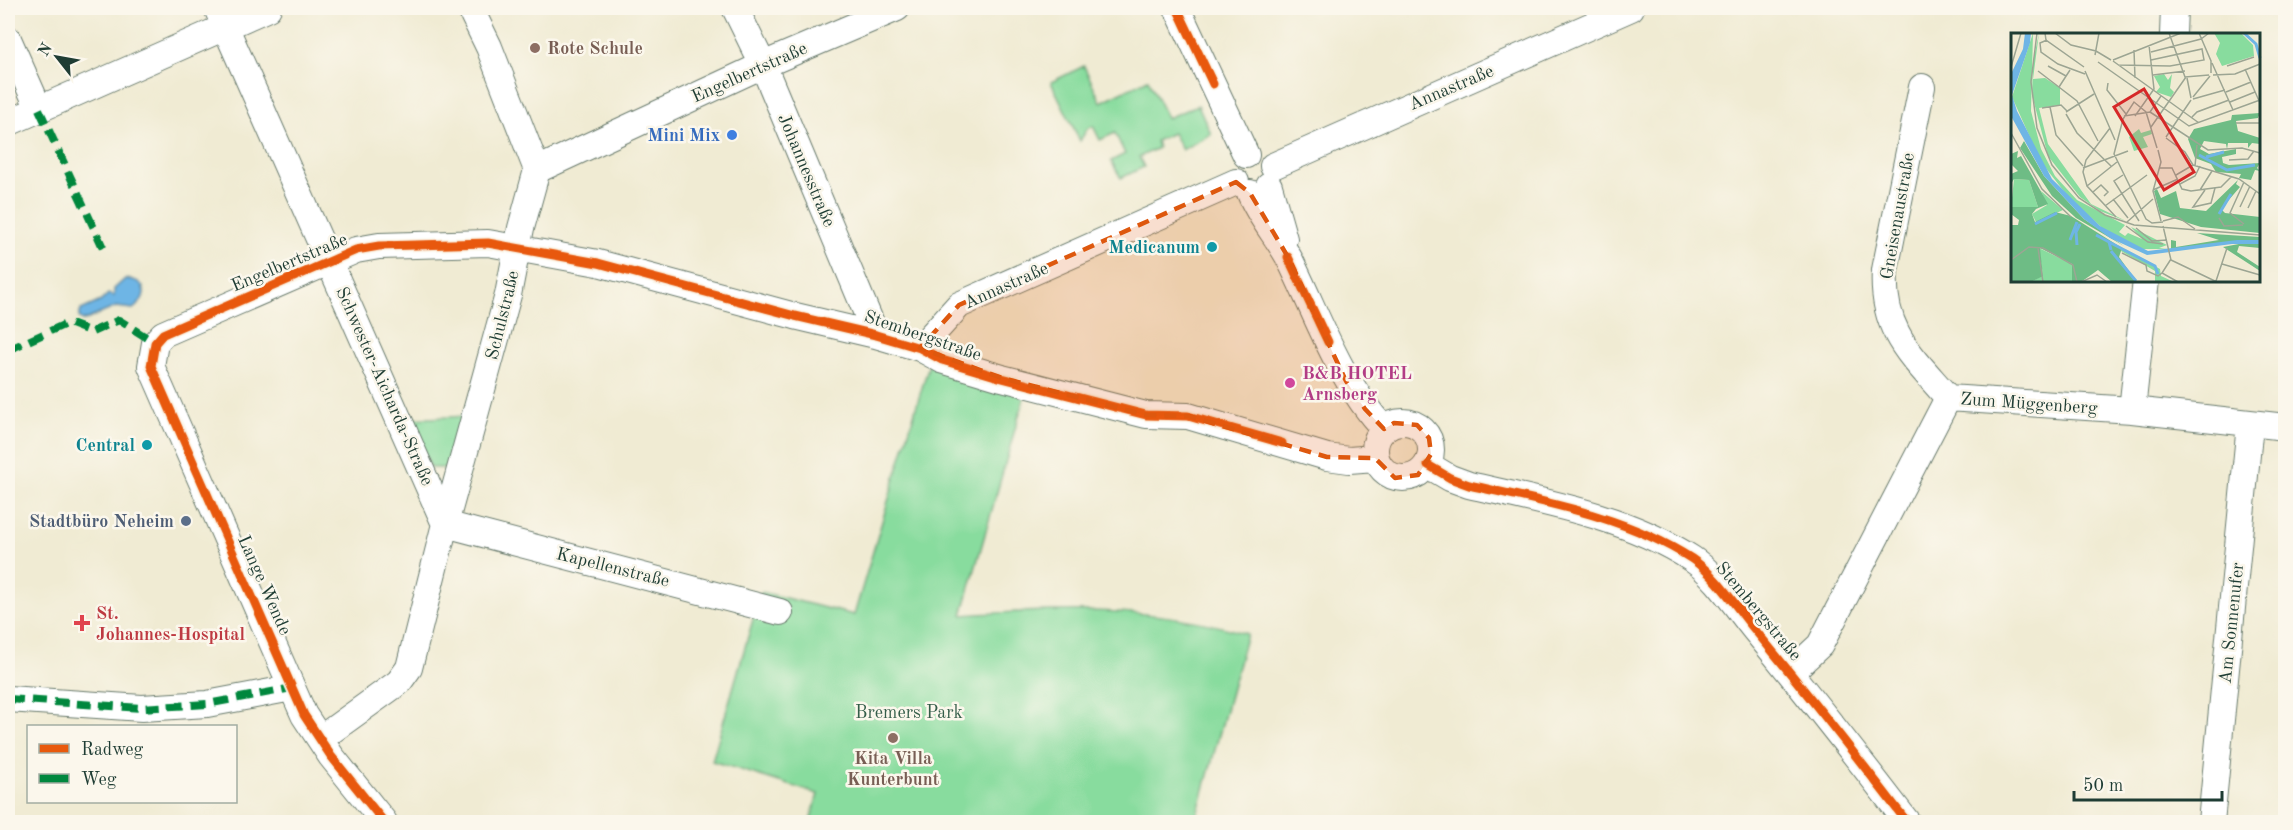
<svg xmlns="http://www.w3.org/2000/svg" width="2293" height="830" font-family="'Old Standard TT',serif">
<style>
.green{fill:#88dc9e;stroke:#548c69;stroke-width:1.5}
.water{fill:#6eb5e5;stroke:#46798c;stroke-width:1.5}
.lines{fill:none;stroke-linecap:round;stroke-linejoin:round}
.minor-casing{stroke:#687a6c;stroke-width:28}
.minor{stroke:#fff;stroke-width:26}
.quiet{stroke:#00873e;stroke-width:8;stroke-dasharray:15 8;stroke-linecap:butt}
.cycleway-casing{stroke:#fbf7ec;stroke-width:13}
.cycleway{stroke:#e8590c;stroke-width:9}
.marked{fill:#de580e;fill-opacity:0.2;stroke:#de580e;stroke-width:4.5;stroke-dasharray:12 8;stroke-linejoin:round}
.education-dot{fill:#8d6e63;stroke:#fbf7ec;stroke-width:2}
.shop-dot{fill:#3f7fe0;stroke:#fbf7ec;stroke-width:2}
.culture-dot{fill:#0f9aa8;stroke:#fbf7ec;stroke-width:2}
.hotel-dot{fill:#d1479c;stroke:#fbf7ec;stroke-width:2}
.service-dot{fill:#5c6f8a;stroke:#fbf7ec;stroke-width:2}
.health-dot{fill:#e0444e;stroke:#fbf7ec;stroke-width:2}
.labels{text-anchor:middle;stroke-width:5;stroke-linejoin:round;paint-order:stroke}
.education-label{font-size:18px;font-weight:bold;fill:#785e54;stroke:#fbf7ec;text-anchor:start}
.street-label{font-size:18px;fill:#1f3d34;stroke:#fbf7ec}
.shop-label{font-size:18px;font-weight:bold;fill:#366cbe;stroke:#fbf7ec;text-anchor:end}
.culture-label{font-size:18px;font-weight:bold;fill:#0d838f;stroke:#fbf7ec;text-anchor:end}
.hotel-label{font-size:18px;font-weight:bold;fill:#b23c85;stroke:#fbf7ec;text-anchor:start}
.service-label{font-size:18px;font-weight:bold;fill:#4e5e75;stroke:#fbf7ec;text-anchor:end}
.health-label{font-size:18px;font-weight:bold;fill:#be3a42;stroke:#fbf7ec;text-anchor:start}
.park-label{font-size:18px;fill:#345d49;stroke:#fbf7ec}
.inset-river{fill:none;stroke:#6eb5e5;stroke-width:3}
.inset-road{fill:none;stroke:#9ca593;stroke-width:1.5}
.view{fill:#d62828;fill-opacity:0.15;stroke:#d62828;stroke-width:3}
.inset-edge{fill:none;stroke:#1f3d34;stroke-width:3}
</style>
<rect width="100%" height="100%" fill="#fbf7ec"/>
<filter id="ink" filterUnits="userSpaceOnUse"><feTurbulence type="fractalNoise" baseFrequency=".0167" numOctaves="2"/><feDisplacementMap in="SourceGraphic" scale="12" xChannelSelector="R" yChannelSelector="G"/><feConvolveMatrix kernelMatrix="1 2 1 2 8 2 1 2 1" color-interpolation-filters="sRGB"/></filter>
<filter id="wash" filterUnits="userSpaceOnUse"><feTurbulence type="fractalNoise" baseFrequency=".008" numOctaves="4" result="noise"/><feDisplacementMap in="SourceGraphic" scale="24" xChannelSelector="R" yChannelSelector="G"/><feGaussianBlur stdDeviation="1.35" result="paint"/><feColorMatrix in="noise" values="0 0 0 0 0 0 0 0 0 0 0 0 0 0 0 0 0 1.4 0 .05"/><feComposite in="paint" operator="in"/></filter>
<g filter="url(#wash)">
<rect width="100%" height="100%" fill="#f0ebd3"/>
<path class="green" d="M1084,66L1101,102L1148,79L1167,118L1198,105L1211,134L1182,150L1173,133L1156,141L1158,148L1139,157L1144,167L1121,178L1111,161L1125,154L1115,133L1100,140L1093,126L1087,129L1080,141L1051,82Z
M930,361L1027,387L962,615C1059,609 1153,605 1247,634L1195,822H810L818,794L712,761L761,592L854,615Z
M468,416L454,468H431L409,419Z"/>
<path class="water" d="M125,279C147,279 150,297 133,309L116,307L83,321L79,317L81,310L101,301L108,294L114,296V289Z"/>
</g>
<g filter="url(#ink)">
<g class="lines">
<g class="minor-casing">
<path id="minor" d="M217,8L445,524
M735,8L763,65L876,335
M1177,8L1246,155
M2173,34L2174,8
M8,39L39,109
M1922,87L1885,270C1881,331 1911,355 1948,398
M8,123L268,8
M1273,166L1631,8
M537,170L763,65L897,8
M1269,186L1284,239
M1250,193C1260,218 1278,237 1290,260C1319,319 1339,380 1384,429
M920,348L959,305L1236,182
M2132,410L2146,280
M1375 450a28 28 0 1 1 56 0a28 28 0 1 1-56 0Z
M1428,465L1450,478L1469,485C1544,502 1626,516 1692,559C1717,576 1736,607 1755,630C1807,693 1858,758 1907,822
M445,524L780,612
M1790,673L1820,645L1948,398L2132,410L2286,427
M8,699L142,708L207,704L292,688
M320,739L399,682L409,668L445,524L508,295L521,228L537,170L489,47L470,8
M384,822L331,756L304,715L151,366L155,343L163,334L356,250L379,246L488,243L598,263L795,316L876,335L920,348L942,360L1002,378L1146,415L1188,416L1327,457L1349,460L1375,458
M2211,822L2250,424"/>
</g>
<use href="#minor" class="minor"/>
<path class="quiet" d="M39,109L106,254
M8,350L68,323L92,332L119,320L155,343
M8,699L142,708L207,704L292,688"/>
<g class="cycleway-casing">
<path id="cycleway" d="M1177,8L1213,84
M1288,257L1328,342
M1428,465L1450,478L1469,485C1544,502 1626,516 1692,559C1717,576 1736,607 1755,630C1807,693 1858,758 1907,822
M384,822L331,756L304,715L151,366L155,343L163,334L356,250L379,246L488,243L598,263L795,316L876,335L920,348L942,360L1002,378L1146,415L1188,416L1282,443"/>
</g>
<use href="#cycleway" class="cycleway"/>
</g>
</g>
<path class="marked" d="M1236,182L1250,193L1288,257L1346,381L1365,409L1384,429L1394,423L1417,425L1429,438L1431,454L1418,475L1395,478L1375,458L1327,457L1189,416L1146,415L1002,378L920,348L959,305Z"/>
<g class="education-dot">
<circle cx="535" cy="48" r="6"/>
<circle cx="893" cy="738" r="6"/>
</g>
<circle class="shop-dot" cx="732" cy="135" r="6"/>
<g class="culture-dot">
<circle cx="1212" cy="247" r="6"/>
<circle cx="147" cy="445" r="6"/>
</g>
<circle class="hotel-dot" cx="1290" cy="383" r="6"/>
<circle class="service-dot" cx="186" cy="521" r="6"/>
<path class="health-dot" d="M79 614h6v6h6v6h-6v6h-6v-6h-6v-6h6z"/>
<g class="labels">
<g class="education-label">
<text x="547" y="54">Rote Schule</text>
<text x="893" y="764" text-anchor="middle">Kita Villa<tspan x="893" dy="21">Kunterbunt</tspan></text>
</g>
<g class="street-label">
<text transform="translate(749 72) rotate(-24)" y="6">Engelbertstraße</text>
<text transform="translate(1451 87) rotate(-23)" y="6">Annastraße</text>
<text transform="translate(807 170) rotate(67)" y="6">Johannesstraße</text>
<text transform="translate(1897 216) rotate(-80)" y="6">Gneisenaustraße</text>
<text transform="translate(289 262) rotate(-23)" y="6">Engelbertstraße</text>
<text transform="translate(1006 285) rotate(-24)" y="6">Annastraße</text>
<text transform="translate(502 315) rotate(-76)" y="6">Schulstraße</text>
<text transform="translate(923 335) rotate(19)" y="6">Stembergstraße</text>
<text transform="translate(385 386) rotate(66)" y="6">Schwester-Aicharda-Straße</text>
<text transform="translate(2029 403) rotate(4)" y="6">Zum Müggenberg</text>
<text transform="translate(613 567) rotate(14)" y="6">Kapellenstraße</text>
<text transform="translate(265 585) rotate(66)" y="6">Lange Wende</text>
<text transform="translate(1759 611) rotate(50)" y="6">Stembergstraße</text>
<text transform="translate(2231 623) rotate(-84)" y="6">Am Sonnenufer</text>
</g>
<g class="shop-label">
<text x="720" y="141">Mini Mix</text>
</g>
<g class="culture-label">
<text x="1200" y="253">Medicanum</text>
<text x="135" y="451">Central</text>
</g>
<g class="hotel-label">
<text x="1302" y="379">B&amp;B HOTEL<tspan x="1302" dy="21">Arnsberg</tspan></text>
</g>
<g class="service-label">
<text x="174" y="527">Stadtbüro Neheim</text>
</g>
<g class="health-label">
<text x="96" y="619">St.<tspan x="96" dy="21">Johannes-Hospital</tspan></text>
</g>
<g class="park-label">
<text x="909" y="718">Bremers Park</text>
</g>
</g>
<g transform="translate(2011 33)">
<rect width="249" height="249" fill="#f0ebd3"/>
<path d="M22,0L20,78L30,116L44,143L66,167L114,192L108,199L114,203L117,200L131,206L120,194L156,212L148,215L156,216H131L91,195L55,161L30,129L1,64ZM28,0L22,46L34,45L49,55V72L28,75L37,111L80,171L115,188L89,178L69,164L37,123L21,62L22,29ZM203,0H230L242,12L243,23L211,33L205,21L209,10ZM153,41L157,47L161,41L159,55L163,59L160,64L145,59L149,54L143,43ZM128,96L130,100L140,97L141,101L132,104L137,114L123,118L118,104ZM3,146L18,147L27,174H0ZM30,158L52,177L25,189L21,181L36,172ZM28,215L61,231V249H20L32,242ZM111,215L149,236L150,243L163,249H144V238L110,218Z" fill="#88dc9e"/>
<path d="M249,80L247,85L225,88L227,98L249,105V111L241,110L237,115V110H217L216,116L215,111L193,108L189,116L198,121L225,116V121L211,124L212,130L218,132L249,130L246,135L249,138L244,137L240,147L228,145L230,141L205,139L200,131L184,125L177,106L183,96L220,87L221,82ZM13,108L33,143L73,186L113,213L65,185L41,163L9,115ZM7,118L6,125L10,123L37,171L25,176L21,181L24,189L44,179L60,183L111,215L108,224L126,249H101L87,237L70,249H61V231L29,215L32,243L20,249H0V192H7L8,187L0,181V174H27L18,147L3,146L0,151V141L7,138L0,131V121ZM227,147L225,151L229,154L210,176L214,180L249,184V200L190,194L149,181L143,158L146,156L150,165L165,158L169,175L195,178ZM186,200L249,204V207L160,216V207L165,208V214L208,207ZM233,210L249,211V215L228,213L226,219L249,234V238L212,214Z" fill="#6ebc85"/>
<path d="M14,0H20L19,10L1,62L6,78L41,146L89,193L137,218L226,207H249V211H221L136,222L99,205L73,186L33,143L0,83V41L12,16Z" fill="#6eb5e5"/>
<path class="inset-river" d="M233,0L245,11L249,25M188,122L216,137L244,132M195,124L213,119M208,181L220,161M24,191L46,180M85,202L98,209L100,217M59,207L66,189M98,209L144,233L147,241M66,212L65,199L69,191M100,218L125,248"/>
<path class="inset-road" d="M26,0L20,49L26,95L41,132L68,165L94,182L123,192L249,202M34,0L35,7L73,34M44,0L60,12L85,18L100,27M158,0L174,44L198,42M188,0L200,28V40M36,7L29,10L30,19L47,31L74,41M123,17L124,45M140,19L190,6L198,0M84,22L88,0M102,27L170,0M102,28L188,90M87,29L178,93L249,67M201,30L222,77M107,32L159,33L193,27L191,16L140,27M37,33L55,43M216,33L243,24M0,34L10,0M234,36L249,70M27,38L66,68L87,108M74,38L104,107M142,42L174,38M202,42L224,41L249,31M176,45L180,65M97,50L96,57L115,81M48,54L59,37M215,59L240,49M182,64L199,43M182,66L214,57M219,69L244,59M39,74L45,102L72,133M31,75L50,72L56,78M55,79L83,61M139,79L197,117L231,115L249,120M55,81L66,100L100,133M113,83L139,79L150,63M124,83L143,56L138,12M181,84L186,79L218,67M225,90H249M140,94L175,44M99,95L75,127L72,139L76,153L105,184M0,100L31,156L60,184M155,104L180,67M155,105L174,119L182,132M146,115L135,79L123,69L112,86L103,121L135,186L141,190L152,189M147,117L150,129L142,158L150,188M218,127L237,126L243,118M182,132L228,146L249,161M184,133L186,112M72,135L117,118M148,135H161L171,156L180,158L210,154L220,144M112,142L103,148L128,188M165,142L182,132M233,149L219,180L233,191M169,151L184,143L189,133M76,153L106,129M142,157L167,146M189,157L201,138M194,157L182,174L200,170L204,155M82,159L90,152L97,159L93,163M102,166L117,185M94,173L136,142M229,174L239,153M237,175L245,158M208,185L213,193L232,192M152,188L167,184L184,196M116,189L142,166M115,193L137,209L152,211M152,193L160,227M125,195L141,208L156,207M27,215L32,249M111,220L135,232L136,238L147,243L151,240M160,226L151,240L167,249M0,227L18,214L32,215L62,232L66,249M160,227L206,249M211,231L249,242M205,248L216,215M70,249L86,242L96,249"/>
<path class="view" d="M133,56L183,139L153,157L103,74Z"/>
<rect width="249" height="249" class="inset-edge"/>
</g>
<rect width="2293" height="830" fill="none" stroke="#fbf7ec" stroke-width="30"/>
<rect x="27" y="725" width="210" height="78" fill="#fbf7ec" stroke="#a3ada2" stroke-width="1.5"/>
<rect x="39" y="744" width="30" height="9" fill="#e8590c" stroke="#a3ada2" stroke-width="1.5"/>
<text x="81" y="755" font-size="18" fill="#1f3d34">Radweg</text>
<rect x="39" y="774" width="30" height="9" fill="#00873e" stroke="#a3ada2" stroke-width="1.5"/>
<text x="81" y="785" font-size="18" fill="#1f3d34">Weg</text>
<g transform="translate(57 57) rotate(301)" stroke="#fbf7ec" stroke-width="4.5" paint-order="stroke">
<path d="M0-4.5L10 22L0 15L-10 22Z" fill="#1f3d34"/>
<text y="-9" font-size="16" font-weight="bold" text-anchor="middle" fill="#1f3d34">N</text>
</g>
<path d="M2074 791v9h148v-9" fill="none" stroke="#1f3d34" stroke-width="3"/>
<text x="2083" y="791" font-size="18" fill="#1f3d34" stroke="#fbf7ec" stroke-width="4.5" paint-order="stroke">50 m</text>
</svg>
